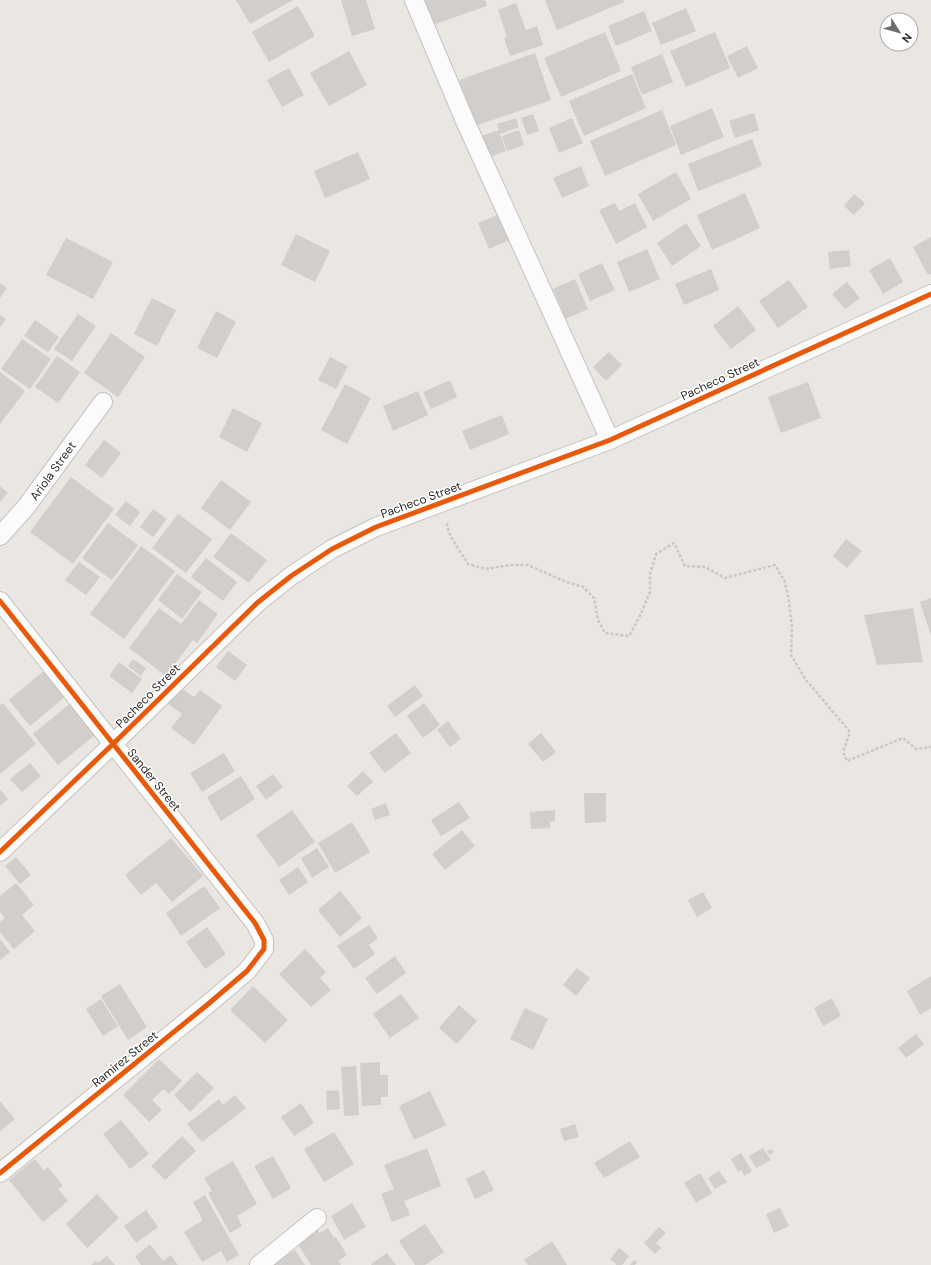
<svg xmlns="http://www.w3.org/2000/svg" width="931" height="1265" font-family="'DM Sans',sans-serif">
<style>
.building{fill:#d1cecb}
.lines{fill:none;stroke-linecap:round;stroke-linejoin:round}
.street-casing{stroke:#c4c3c3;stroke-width:20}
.path{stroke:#c8c8c7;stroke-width:2.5;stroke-dasharray:3 2;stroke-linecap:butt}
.street{stroke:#fcfbfb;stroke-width:18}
.cycleway-casing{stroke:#fff;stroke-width:8}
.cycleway{stroke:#e8590c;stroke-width:5}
.labels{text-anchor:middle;stroke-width:3;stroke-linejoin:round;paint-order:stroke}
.street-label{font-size:12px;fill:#2c2c2c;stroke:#fff}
</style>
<rect width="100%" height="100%" fill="#eae6e2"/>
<path class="building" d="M236,0H293L250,24Z
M341,0H366L375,29L352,36Z
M423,0H485L487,6L432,25Z
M545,0H623L624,2L557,30Z
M516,3L526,30L537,26L543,45L510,56L504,38L507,37L498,10Z
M298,6L315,36L269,62L252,32Z
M686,8L696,31L661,45L652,23Z
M644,11L652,31L616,46L608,26Z
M605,32L621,71L561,97L544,58Z
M715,32L730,68L686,87L670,51Z
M747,46L758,68L738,78L727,56Z
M349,51L367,85L329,106L310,73Z
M535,53L551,100L475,126L459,80Z
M662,54L673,82L642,95L631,67Z
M289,68L304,95L282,107L267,80Z
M632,74L646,108L584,136L569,101Z
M712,108L724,137L681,155L670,126Z
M662,110L676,145L605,176L590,141Z
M754,113L759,130L735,138L729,121Z
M533,114L539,131L527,135L521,118Z
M516,118L519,127L500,134L506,151L486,158L478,137L499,130L497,124Z
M572,118L583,143L559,153L549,128Z
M519,130L524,145L507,151L502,136Z
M752,139L762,166L698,191L688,164Z
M358,152L370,179L325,198L314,171Z
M581,166L589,186L562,198L553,178Z
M676,172L691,199L653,221L638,194Z
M745,193L760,228L712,250L697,215Z
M854,194L865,203L854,215L844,206Z
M615,203L619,211L635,203L647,227L616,244L599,210Z
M503,213L514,238L489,249L478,223Z
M686,223L701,246L672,266L657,243Z
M296,234L330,251L315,282L281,265Z
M931,237V274L928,275L913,247Z
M66,238L113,262L93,299L46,275Z
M647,249L660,279L629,292L617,262Z
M849,250L851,266L830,269L828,252Z
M890,258L903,282L883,294L869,270Z
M602,263L615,290L590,301L578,274Z
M711,269L719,290L684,305L675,284Z
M575,279L588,309L566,319L553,289Z
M789,280L808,307L778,328L759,301Z
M847,282L860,298L845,309L832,294Z
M0,283L7,288L0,298Z
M152,298L176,310L157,346L134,334Z
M738,306L756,330L731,349L713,326Z
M216,311L236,322L217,358L197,348Z
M78,314L96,326L72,361L54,349Z
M0,315L6,319L0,327Z
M35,320L59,337L48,352L24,336Z
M111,333L145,357L118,397L84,373Z
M22,339L51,359L30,389L1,369Z
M609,352L622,365L606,381L593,367Z
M57,356L80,372L58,403L35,387Z
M330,357L348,366L336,389L318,380Z
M0,372L25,391L0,424Z
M450,380L457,397L431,409L423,392Z
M808,382L821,418L781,433L768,397Z
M345,384L371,398L347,444L321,430Z
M418,391L428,415L393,431L383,406Z
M233,408L262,423L247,452L219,437Z
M502,415L509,434L470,450L462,431Z
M104,440L121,453L102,478L85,465Z
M71,477L114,509L73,564L30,532Z
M221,480L251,502L230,530L201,508Z
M0,486L8,493L0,502Z
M126,501L140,512L130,526L115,515Z
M153,509L167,519L153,537L140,527Z
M178,514L212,539L186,573L152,548Z
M108,523L138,545L112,580L82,558Z
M231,533L267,560L249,583L213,557Z
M846,539L862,551L847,568L833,556Z
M141,546L175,571L124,639L90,614Z
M206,558L237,582L223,601L191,577Z
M79,562L100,577L86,595L65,580Z
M177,574L202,592L182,619L158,600Z
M931,598V636L920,602Z
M199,600L218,614L197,643L193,640L166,676L129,648L159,608L181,624Z
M913,608L923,662L877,665L864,615Z
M228,651L247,665L235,681L216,667Z
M133,659L146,668L141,676L128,666Z
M119,662L142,679L132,693L109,676Z
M46,669L67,695L30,726L9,700Z
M415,685L423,696L395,717L387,706Z
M180,687L194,697L200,690L222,706L194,745L171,728L182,714L167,703Z
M74,700L100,731L58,765L33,734Z
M3,703L36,744L0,774V705Z
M424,703L440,725L423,738L407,716Z
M448,721L461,739L450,747L437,730Z
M396,733L411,753L385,773L369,753Z
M541,733L556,752L543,762L528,744Z
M224,753L235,771L202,792L190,773Z
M30,763L41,776L22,792L10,779Z
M363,771L373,782L357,796L347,786Z
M273,774L283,787L266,800L256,786Z
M241,776L255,799L221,821L207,797Z
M0,789L8,799L0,806Z
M584,793H606V822L585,823Z
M459,802L470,818L441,836L431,820Z
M386,803L390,815L375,820L371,809Z
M292,810L315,842L279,867L256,835Z
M555,810V821L550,822V828L531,829L530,812Z
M352,822L370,852L335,873L318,843Z
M462,830L475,846L445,870L432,854Z
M171,838L203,876L172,902L156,883L141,895L125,875Z
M317,848L329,867L312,878L301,858Z
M16,857L31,875L20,884L5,866Z
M298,867L308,882L289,895L279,880Z
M16,883L34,905L22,915L35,931L14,949L0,932V922L5,918L0,912V896Z
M204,886L220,908L181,936L166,913Z
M340,891L362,918L340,937L318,910Z
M703,892L712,908L697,917L688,900Z
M369,925L378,938L369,945L375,954L354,969L337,946Z
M207,927L226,954L205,969L186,942Z
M0,939L10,952L0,960Z
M305,949L326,972L320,978L331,990L311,1007L279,974Z
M395,956L406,973L377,994L365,978Z
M577,968L590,978L576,996L563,985Z
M931,976V1008L920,1015L907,991Z
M120,984L147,1027L128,1040L101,996Z
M253,986L288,1020L265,1043L230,1010Z
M401,994L419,1018L390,1038L373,1014Z
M832,998L841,1016L823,1026L814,1008Z
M101,999L118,1026L103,1036L86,1009Z
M459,1005L477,1021L457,1044L439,1028Z
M525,1008L548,1019L533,1050L510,1039Z
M916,1034L924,1044L906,1058L898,1048Z
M159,1059L182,1081L169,1094L163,1089L152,1100L162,1110L149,1122L123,1095Z
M380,1062V1075H388V1097H381V1105L362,1106L360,1063Z
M356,1066L359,1115L344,1116L341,1067Z
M197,1072L214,1088L190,1112L174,1095Z
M339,1090L340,1109L327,1110L326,1091Z
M430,1091L446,1125L414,1140L399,1106Z
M235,1095L246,1108L202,1142L187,1124L219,1099L223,1105Z
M0,1101L15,1119L0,1131Z
M301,1103L314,1123L294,1136L281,1117Z
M121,1120L149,1154L130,1169L103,1134Z
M575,1124L579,1137L564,1141L560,1129Z
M334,1132L354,1164L324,1182L304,1149Z
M182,1136L196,1151L165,1180L151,1166Z
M630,1141L640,1157L604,1178L594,1163Z
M427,1148L441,1186L404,1201L410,1215L392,1222L381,1194L394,1189L384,1165Z
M763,1148L771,1160L756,1168L749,1156Z
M771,1149L774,1152L770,1155L767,1151Z
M741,1153L752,1171L744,1176L742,1170L738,1172L731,1159Z
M273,1156L291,1188L273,1199L254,1166Z
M35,1159L44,1171L48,1167L63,1186L58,1189L68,1201L43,1222L9,1180Z
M233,1161L257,1204L237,1216L242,1226L230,1233L208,1193L212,1191L204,1178Z
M484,1170L494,1190L475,1199L466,1179Z
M719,1171L727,1182L715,1189L708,1178Z
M700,1173L712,1193L696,1203L684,1183Z
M97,1194L119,1218L87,1248L66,1224Z
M205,1195L239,1255L227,1262L221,1251L202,1262L184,1232L203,1220L193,1202Z
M352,1203L366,1227L344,1240L331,1216Z
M780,1208L789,1226L774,1233L766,1214Z
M146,1210L158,1227L136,1243L124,1226Z
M425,1224L444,1252L425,1265H415L399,1241Z
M659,1227L666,1233L656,1243L661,1248L655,1254L644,1243Z
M328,1228L334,1238L336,1237L347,1255L338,1261L341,1265H311L297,1243L317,1229L320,1233Z
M552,1241L567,1265H528L524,1260Z
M150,1244L163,1261L171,1255L178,1265H141L135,1257Z
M619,1248L629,1256L622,1265H616V1264L610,1259Z
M295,1250L305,1265H273Z
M387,1253L396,1265H372L371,1264Z
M107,1256L115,1265H91L96,1261L98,1263Z
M634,1260L637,1262L635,1265H630Z"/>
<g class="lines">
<g class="street-casing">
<path id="street" d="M414,0L465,121L610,440
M0,536L26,507L103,402
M0,601L255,923L264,940V949L247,971L207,1005L0,1173
M0,852L113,744L257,603L291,576L332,549L376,527L610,440L931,294
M259,1265L317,1218"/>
</g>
<path class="path" d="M447,523C448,537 461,552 468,564L486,569L510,565H528L564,581L583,587L594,598L598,620L605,633L629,636L639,618L650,592V574L656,554L674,543L685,566L705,567L725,578L775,565L785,582L789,601L792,628L791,655L806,680L850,732L843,752L847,761L903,738L916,749L931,747"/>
<use href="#street" class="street"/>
<g class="cycleway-casing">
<path id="cycleway" d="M0,601L255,923L264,940V949L247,971L207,1005L0,1173
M0,852L113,744L257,603L291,576L332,549L376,527L610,440L931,294"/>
</g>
<use href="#cycleway" class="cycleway"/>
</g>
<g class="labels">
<g class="street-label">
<text transform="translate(720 379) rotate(-25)" y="4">Pacheco Street</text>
<text transform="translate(53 471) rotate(-54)" y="4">Ariola Street</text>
<text transform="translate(421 500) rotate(-20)" y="4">Pacheco Street</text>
<text transform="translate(148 696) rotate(-45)" y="4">Pacheco Street</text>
<text transform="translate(154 780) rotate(51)" y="4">Sander Street</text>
<text transform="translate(125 1059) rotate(-39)" y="4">Ramirez Street</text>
</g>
</g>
<g transform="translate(899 32) rotate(127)"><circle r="19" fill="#ffffff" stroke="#ababab"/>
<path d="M0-3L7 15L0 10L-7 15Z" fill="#6e6d6c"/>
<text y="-6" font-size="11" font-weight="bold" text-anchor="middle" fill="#2c2c2c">N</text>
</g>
</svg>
